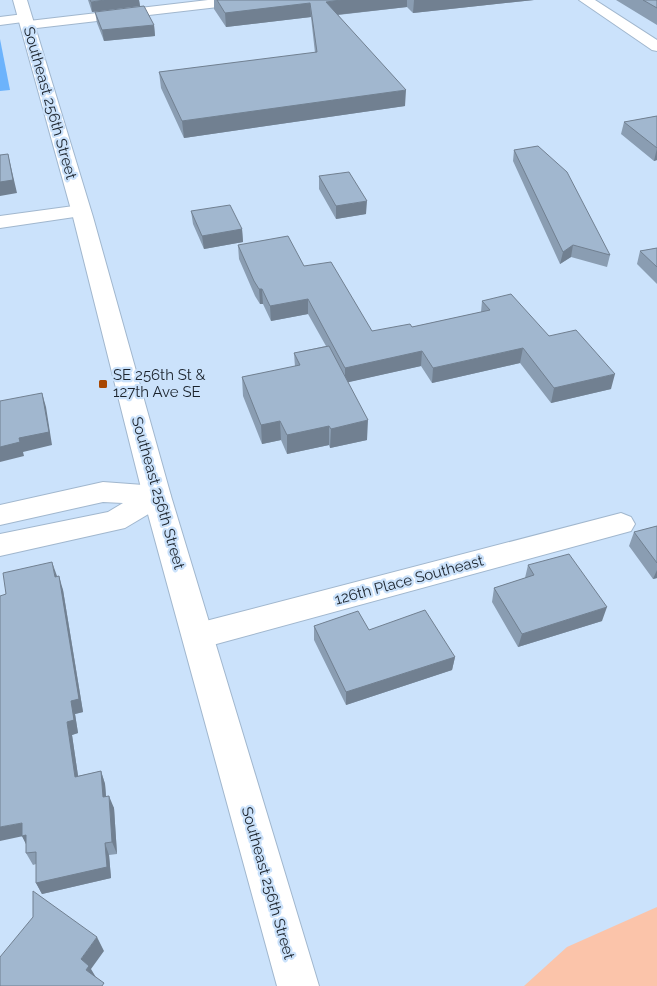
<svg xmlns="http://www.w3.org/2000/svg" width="657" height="986" font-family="Raleway,sans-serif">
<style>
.green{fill:#fbc4aa}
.water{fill:#6cb3fc}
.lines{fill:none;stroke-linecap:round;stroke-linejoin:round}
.street-casing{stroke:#a1b7ce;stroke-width:2}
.secondary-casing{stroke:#a1b7ce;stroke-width:2}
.street{fill:#fff;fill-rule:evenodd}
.secondary{fill:#fff;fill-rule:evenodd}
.wall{fill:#8a9db2}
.shaded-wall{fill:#718091}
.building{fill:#a1b7cf;stroke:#718091}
.poi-dot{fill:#a84702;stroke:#cbe2fb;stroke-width:2}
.labels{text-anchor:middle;stroke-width:4.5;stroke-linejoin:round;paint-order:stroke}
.street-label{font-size:15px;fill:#1b232c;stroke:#cbe2fb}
.poi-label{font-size:15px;fill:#1b232c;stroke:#cbe2fb;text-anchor:start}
</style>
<rect width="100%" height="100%" fill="#cbe2fb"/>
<path class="green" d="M657,907V986H524L567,947Z"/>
<path class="water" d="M0,39L10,90L0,91Z"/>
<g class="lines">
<g class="street-casing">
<path id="street" d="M208,0H251L244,4L28,29L23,28L21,25L23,22L0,25V17L24,14L29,15L31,18L29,21Z
M579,0H595L657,40V51L652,50Z
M81,205L88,207L91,211L88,215L0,228V216Z
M103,482L157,486L167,489L171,496L167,503L125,528L0,556V534L108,512L123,503L103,502L0,525V505Z
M621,513L631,517L635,524L631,531L198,649L187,645L182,636L187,627L198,623Z"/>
</g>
<g class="secondary-casing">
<path id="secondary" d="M13,0H27L93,217L171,496L319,986H277L143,496L73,217Z"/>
</g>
<use href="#street" class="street"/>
<use href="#secondary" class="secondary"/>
</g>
<path class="wall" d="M88,0H139L140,6L92,12Z
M214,0H534L413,13L407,7L338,15L405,106L184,138L161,88L159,72L315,53L311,17L226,27L214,9Z
M616,0H657V25Z
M95,12L154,25L155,36L104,41L97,23Z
M657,116V160L654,161L621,134L624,122Z
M514,150L610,255L607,267L571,257L560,264L513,161Z
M319,176L366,214L336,219L319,189Z
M191,211L242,229L243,242L204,249L193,224Z
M238,245L304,266L372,331L412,327L481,312L482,301L549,336L611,389L551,403L520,363L432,383L421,366L348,382L367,440L330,448L329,445L287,454L281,440L262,444L243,396L242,377L295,367L294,353L326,346L308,314L271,321L263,304H260L255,296L239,259Z
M657,248V284L637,264L640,251Z
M657,526V578L653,579L629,546L634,532Z
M528,565L602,621L518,647L492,602L494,588L525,578Z
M57,577L63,590L83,712L75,714L78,733L72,735L78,776L101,771L105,784L106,796L114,808L117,854L109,855L111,878L42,894L36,883V864L33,865L26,853V844L22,836L6,594Z
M314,626L369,630L455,657L452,670L346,705L314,640Z"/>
<path class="shaded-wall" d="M105,0H139L140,6L92,12L91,2Z
M341,0H407V7L326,16V2Z
M414,0H534L413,13Z
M310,3L311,17L226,27L225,13Z
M154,25L155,36L104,41L102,30Z
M406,90L405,106L184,138L182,121Z
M657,148V160L654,161Z
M8,154L17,193L0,196V182Z
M367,201L366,214L336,219V206Z
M242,229L243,242L204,249L202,236Z
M573,245L571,257L560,264L563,252Z
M259,289H262L263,304H260Z
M308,299V314L271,321L270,306Z
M523,348L520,363L432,383L433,368Z
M422,351L421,366L345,383V368Z
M615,374L611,389L551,403L554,388Z
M42,393L46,407L52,445L23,452L24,456L0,462V447L19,438Z
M368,420L367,440L330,448L331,429Z
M280,421L281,440L262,444L261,425Z
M329,426V445L287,454V435Z
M52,562L57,576L59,591L55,577Z
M657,570V578L653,579Z
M59,576L63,590L83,712L75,714L78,733L72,735L80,789L75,777L67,722L71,701Z
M607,607L602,621L518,647L522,634Z
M455,657L452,670L346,705V692Z
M101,771L105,784L107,809L103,797Z
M109,796L114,808L117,854L112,842Z
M22,823L28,835L0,841V827Z
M26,835L28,848L22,836Z
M105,843L109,855L111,878L42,894L36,883Z
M97,937L104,951L91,969L97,979L94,984L81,959Z"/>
<path class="building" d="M90,0H105L91,2Z
M217,0H341L326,2L406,90L182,121L159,72L317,52L310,3L225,13Z
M643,0H657V8Z
M144,6L154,25L102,30L95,12Z
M657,116V148L624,122Z
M538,146L567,172L610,255L573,245L563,252L514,150Z
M8,154L13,180L0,182V155Z
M349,172L367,201L336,206L319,176Z
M230,205L242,229L202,236L191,211Z
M288,236L304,266L331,262L372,331L410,324L412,327L490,310L482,301L511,294L549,336L576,330L615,374L554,388L523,348L433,368L422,351L345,368L308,299L270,306L262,289H259L254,281L238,245Z
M657,248V267L640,251Z
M329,346L368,420L331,429L329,426L287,435L280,421L261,425L242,377L300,365L294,353Z
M42,393L49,432L19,438L20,442L0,447V401Z
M657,526V563L634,532Z
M569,554L607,607L522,634L494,588L534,575L528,565Z
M52,562L55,577L59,576L79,699L71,701L74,720L67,722L75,777L101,771L103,797L109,796L112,842L105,843L107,867L36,883V852L26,853V835L22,836V823L0,827V596L6,594L3,573Z
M425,610L455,657L346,692L314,626L358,611L369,630Z
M33,891L97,937L81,959L89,966L86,970L104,983L102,986H0V957L33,917Z"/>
<rect class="poi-dot" x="98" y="379" width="10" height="10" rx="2.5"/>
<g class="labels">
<g class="street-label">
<text transform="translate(50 103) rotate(74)" y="5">Southeast 256th Street</text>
<text transform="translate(158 493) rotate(74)" y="5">Southeast 256th Street</text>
<text transform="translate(409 580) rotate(-15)" y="5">126th Place Southeast</text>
<text transform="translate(268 883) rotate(74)" y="5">Southeast 256th Street</text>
</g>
<g class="poi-label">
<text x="113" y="380">SE 256th St &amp;<tspan x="113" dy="17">127th Ave SE</tspan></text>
</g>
</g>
</svg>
